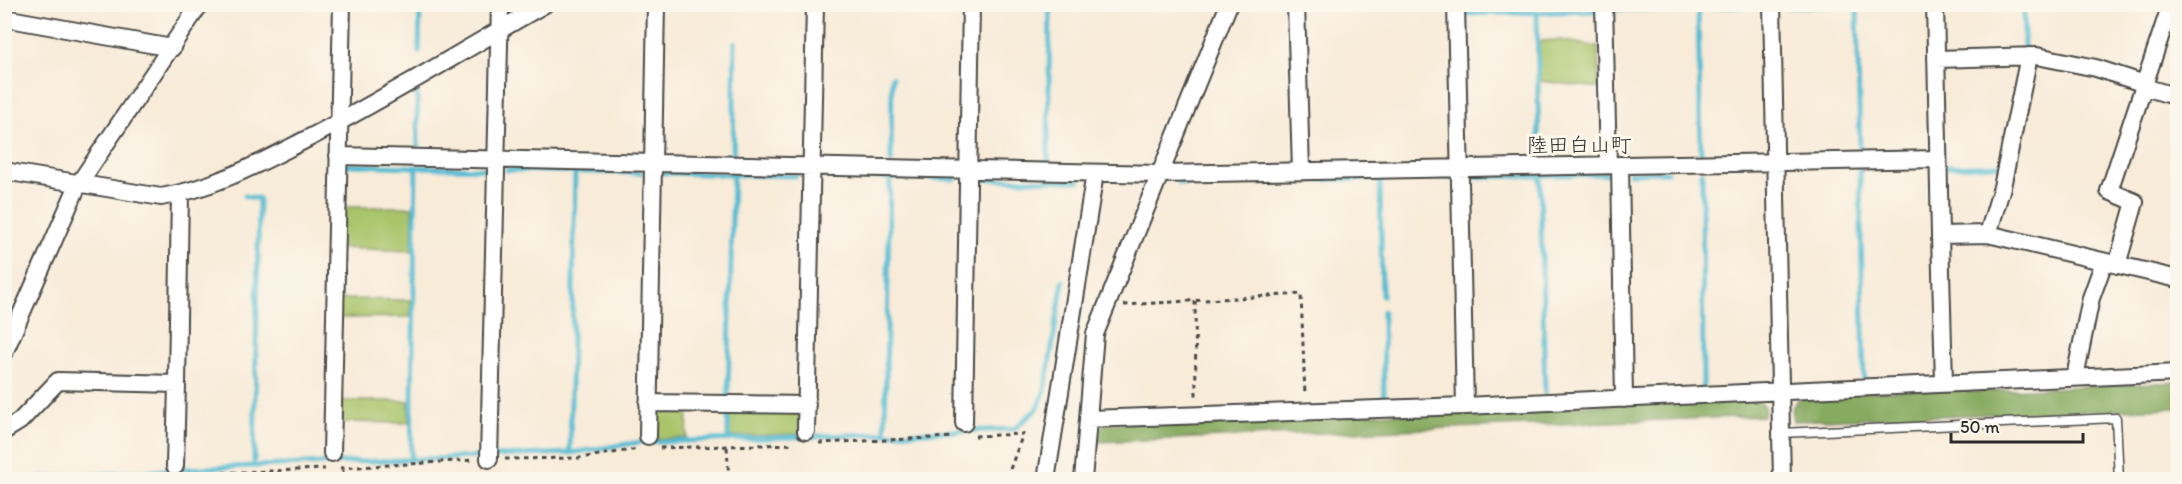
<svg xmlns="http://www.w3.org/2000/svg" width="2182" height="484" font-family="Itim,'Klee One',sans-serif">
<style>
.green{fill:#a9c46b;stroke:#6a784b;stroke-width:1.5}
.forest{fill:#86aa5f;stroke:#586a45;stroke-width:1.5}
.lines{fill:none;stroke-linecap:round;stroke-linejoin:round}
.stream{stroke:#54bcd2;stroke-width:5}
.service-casing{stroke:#4a4845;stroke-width:11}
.minor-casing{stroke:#4a4845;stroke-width:20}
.path{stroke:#4a4845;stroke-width:3;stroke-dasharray:4.5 4.5;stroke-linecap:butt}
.service{stroke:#fff;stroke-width:8}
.minor{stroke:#fff;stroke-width:16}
.labels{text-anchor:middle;stroke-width:6;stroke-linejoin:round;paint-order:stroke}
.quarter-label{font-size:21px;fill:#2b2b2b;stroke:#fbf7ec}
</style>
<rect width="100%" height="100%" fill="#fbf7ec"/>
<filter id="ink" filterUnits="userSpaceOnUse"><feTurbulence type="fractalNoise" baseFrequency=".0167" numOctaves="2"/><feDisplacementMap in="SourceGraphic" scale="12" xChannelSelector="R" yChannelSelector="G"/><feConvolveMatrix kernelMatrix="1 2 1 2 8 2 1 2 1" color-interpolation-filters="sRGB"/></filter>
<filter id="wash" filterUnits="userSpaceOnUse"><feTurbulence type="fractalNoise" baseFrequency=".008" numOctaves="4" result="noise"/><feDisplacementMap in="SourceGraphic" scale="24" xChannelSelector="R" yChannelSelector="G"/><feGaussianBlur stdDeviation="1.35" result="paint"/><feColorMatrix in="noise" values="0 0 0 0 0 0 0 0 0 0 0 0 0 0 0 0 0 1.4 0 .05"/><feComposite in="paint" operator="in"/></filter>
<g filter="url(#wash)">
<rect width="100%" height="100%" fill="#f8ebd8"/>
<path class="green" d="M1560,40L1598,47L1599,88L1540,81L1539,41Z
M341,207H413L412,251L340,248Z
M339,299L411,300V317L339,318Z
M337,401H409V423L337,422Z
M653,406L688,407L687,438L652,439Z
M730,407H799L800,434L729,437Z"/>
<path class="forest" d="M2177,382V408L1793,421L1792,407L1801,396L1967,387L1968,392Z
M1755,399L1765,407L1764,416L1095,442L1096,432L1105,424Z"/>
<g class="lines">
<path class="stream" d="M1857,5L1860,156
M1783,7L1893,4
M1698,8L1701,157
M1612,10L1754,6
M1537,12L1539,161
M1463,14L1597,11
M2024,49V4
M419,52L420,4
M417,93L418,151
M733,157L735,42
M891,162L892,77
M1048,163L1050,4
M347,165L484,169
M1947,167L2002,165
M1860,168L1864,382
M507,170L641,173
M1702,172L1703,388
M664,173L796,176
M1630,173L1667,172
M1540,175L1545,394
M822,176L956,179
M1470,177L1609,174
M980,179L1079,181
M1380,179L1382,296
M1179,183L1450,177
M245,196L259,199L254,461
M1383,311L1384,401
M728,400L733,175
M885,429L890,178
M728,440V409
M656,442L1014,429L1038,408L1045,390L1063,281
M570,453L575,172
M494,456L570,453L641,442
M411,460L416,167
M182,469L476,457
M11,480L167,470"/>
</g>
</g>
<g filter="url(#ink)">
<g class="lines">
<g class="service-casing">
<path id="service" d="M1781,433L2116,418L2119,480"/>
</g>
<g class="minor-casing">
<path id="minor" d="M1296,4L1301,171
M1456,4L1465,406L2178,373
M1604,4L1608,165
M1772,4L1782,480
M1935,4L1940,235L1988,234L2178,279
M4,18L172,48
M1936,59L2037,56L2096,68L2145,84
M2144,87L2178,97
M338,156L1160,174L1938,159
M1620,165L1624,399
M4,171L161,197C211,189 256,165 301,142C384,100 463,50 545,4
M1988,234L2002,187L2029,56
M1940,235L1944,382
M2117,265L2135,202L2109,191L2171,4
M4,353L78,185L200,4
M2075,377L2091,298L2104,262
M648,403L807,405
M1088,419L1465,406
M964,423L971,4
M4,431L20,421L58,381L177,384L180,194
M806,431L815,4
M648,436L656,4
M332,453L342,4
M489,459L500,4
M175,466L177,384
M1046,480L1095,173
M1083,480L1095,334L1229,4"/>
</g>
<path class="path" d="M1195,301L1196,398
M1124,305L1301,294L1305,395
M975,436L1023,434L1006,480
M819,443L954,437
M727,447L729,480
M660,448L795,444
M505,459L579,458L639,449
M340,468L474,460
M343,468V480
M187,474L325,469
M84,480L163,475"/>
<use href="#service" class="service"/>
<use href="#minor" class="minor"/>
</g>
</g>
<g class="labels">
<g class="quarter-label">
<text x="1579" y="152">陸田白山町</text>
</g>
</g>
<rect width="2182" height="484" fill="none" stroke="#fbf7ec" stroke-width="24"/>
<path d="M1951 433v9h132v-9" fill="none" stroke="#2b2b2b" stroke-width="3"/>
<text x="1960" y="433" font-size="18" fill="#2b2b2b" stroke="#fbf7ec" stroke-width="4.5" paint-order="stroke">50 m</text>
</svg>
